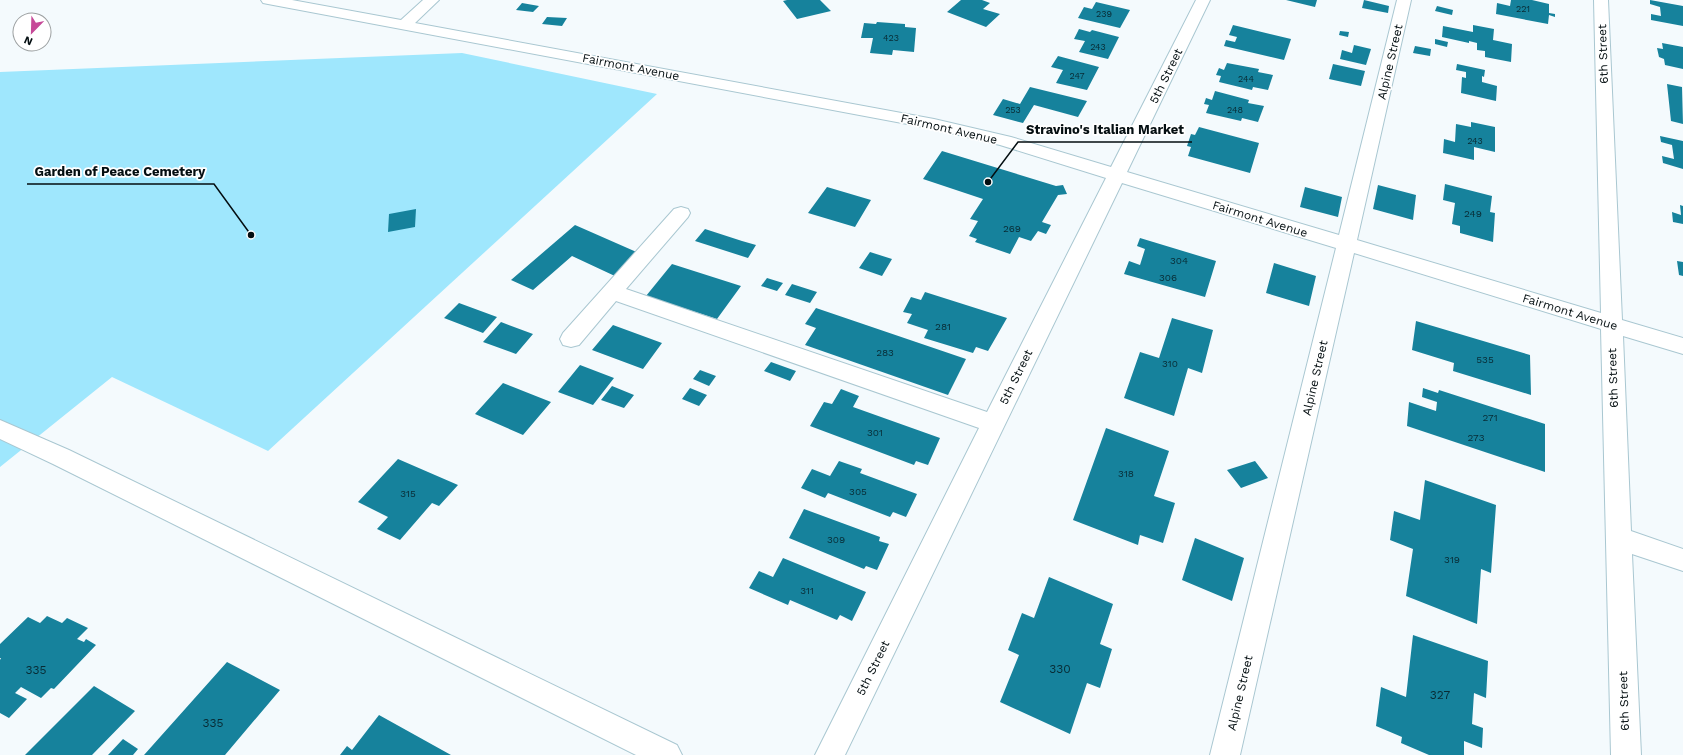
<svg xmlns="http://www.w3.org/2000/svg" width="1683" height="755" font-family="'Work Sans',sans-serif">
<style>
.green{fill:#9fe7fd}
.building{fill:#16829c}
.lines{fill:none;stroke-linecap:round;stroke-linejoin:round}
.minor-casing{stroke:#a9c7d1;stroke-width:2}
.minor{fill:#fff;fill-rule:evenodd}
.labels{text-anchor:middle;stroke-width:3.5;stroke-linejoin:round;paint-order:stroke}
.far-number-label{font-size:9px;fill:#082b34}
.number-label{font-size:10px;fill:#082b34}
.street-label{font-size:12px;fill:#040e11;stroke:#fff}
.near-number-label{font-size:12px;fill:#082b34}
.leader{fill:none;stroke:#040e11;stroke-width:1.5}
.callout-dot{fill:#040e11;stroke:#fff;stroke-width:1.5}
.callout-label{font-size:13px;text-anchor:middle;font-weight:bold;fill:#040e11;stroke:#fff;stroke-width:3.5;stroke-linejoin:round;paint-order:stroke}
</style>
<rect width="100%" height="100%" fill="#f4fafd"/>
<path class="green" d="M462,53L657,94L268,451L112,377L0,467V72Z"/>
<path class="building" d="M787,0H820L831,11L797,19L783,1Z
M961,0H982L990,3L983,9L1000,14L986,27L947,12Z
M1286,0H1317L1315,7Z
M1364,0L1389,6L1388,13L1362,8Z
M1511,0H1532L1549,4V13L1555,14V17L1549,15L1548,24L1496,14L1497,3L1510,6Z
M1650,0L1683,6V26L1651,20V14L1661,16L1660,7L1650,4Z
M1096,2L1130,10L1120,28L1078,18L1084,7L1092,9Z
M522,3L539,6L533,12L516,10Z
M1437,6L1453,10L1452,15L1435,11Z
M547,17L567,18L562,26L542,24Z
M877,22L905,24V27L916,28L914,52L893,50L892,55L870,53L873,38H861L864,23L876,24Z
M1233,25L1291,39L1284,60L1224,46L1226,40L1235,42L1237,37L1229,35Z
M1473,25L1494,29L1493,40L1512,44L1511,62L1485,57V51L1477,50V43L1469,41V43L1442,37L1443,26L1473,32Z
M1079,29L1090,32L1092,30L1119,37L1108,59L1079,52L1085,41L1074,39Z
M1340,31L1349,32L1348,37L1339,35Z
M1435,39L1448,42L1447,47L1435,44Z
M1662,43L1683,47V69L1665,65L1664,59L1659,57L1657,48L1663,49Z
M1354,45L1371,49L1366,65L1340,59L1342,50L1352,53Z
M1415,46L1431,49L1430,56L1413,53Z
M1058,56L1099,67L1087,90L1056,83L1063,70L1051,67Z
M1227,63L1259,69L1258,72L1273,75L1268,90L1253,87L1252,90L1219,82L1221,76L1216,75L1219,68L1224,70Z
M1333,64L1365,71L1361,86L1329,79Z
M1457,64L1485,70L1484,77L1482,76V82L1497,86L1496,101L1461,93L1462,77L1466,78V72L1456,70Z
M1667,84L1682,87L1683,124L1671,121Z
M1030,87L1087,101L1078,117L1034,105L1023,123L993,115L1003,99L1020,104Z
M1215,91L1249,100L1248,103L1264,106L1258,122L1242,118L1241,121L1206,113L1209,105L1204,104L1206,98L1212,100Z
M1471,122L1495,127V152L1474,147V160L1443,153L1444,139L1455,142L1456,124L1471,127Z
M1199,127L1259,143L1250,173L1188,156L1191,147L1187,146L1191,134L1195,135Z
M1660,136L1683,141V169L1663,163L1662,156L1674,159L1672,145L1661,142Z
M942,151L1056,186L1063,185L1067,194L1058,195L1042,222L1051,225L1046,234L1038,231L1031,241L1019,237L1010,254L975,242L977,239L969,236L978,221L970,219L983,199L923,179Z
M1445,184L1492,196L1490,212L1495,213L1493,242L1460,233V226L1452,224L1455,203L1443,200Z
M1378,185L1416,195L1413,220L1373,209Z
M827,187L871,200L855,227L808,213Z
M1305,187L1342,197L1338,217L1300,207Z
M1680,205L1683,206V224L1673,222L1672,212L1681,215Z
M416,209L415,227L388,232L389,214Z
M575,225L641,254L617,277L572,256L533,290L511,280Z
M705,229L742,241L756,245L748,258L695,241Z
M1140,238L1216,261L1205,297L1124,274L1129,261L1140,265L1145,249L1137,246Z
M870,252L892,259L882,276L859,268Z
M1677,261L1683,262V276L1679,275Z
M1274,263L1316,276L1309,306L1266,293Z
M672,264L741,286L717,319L646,296Z
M767,278L783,283L777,291L761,286Z
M792,284L817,292L810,303L785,295Z
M925,292L1007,318L988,351L976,347L973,353L924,338L928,330L907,323L912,314L903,312L911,297L921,300Z
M459,303L497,317L483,333L444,318Z
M816,308L966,359L948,395L805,345L816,328L805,324Z
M1172,318L1213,330L1202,373L1188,368L1174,416L1124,398L1140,352L1159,358Z
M1416,321L1530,355L1531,395L1453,371L1454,363L1412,350Z
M501,322L533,334L516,354L483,342Z
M613,325L662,343L643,369L592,350Z
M771,362L796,371L790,381L764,371Z
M580,365L614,378L593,405L558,392Z
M700,370L716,376L709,386L693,379Z
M503,383L551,402L523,435L475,414Z
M612,386L634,395L624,408L601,400Z
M690,388L707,395L699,406L682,399Z
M1423,388L1438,393L1439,390L1545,424V472L1407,426L1409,402L1436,411L1437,402L1422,397Z
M841,389L859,396L853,407L940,438L928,465L916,461L914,465L810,426L824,402L832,404Z
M1106,428L1169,451L1154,496L1175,503L1163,543L1140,535L1138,545L1073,520Z
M398,459L458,485L439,506L432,503L400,540L377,529L388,517L358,502Z
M839,461L862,469L860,473L917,494L906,517L893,512L890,517L828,493L825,498L801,488L812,469L830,476Z
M1255,461L1268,478L1241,488L1227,470Z
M1425,480L1496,505L1491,573L1481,569L1477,624L1406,596L1413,549L1390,540L1394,511L1420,520Z
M804,509L880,537L879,541L889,544L877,570L866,566L864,569L789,538Z
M1195,538L1244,558L1232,601L1182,580Z
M783,558L866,592L852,621L840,615L837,620L790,600L788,605L749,588L759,571L773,577Z
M1049,577L1113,604L1100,644L1112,649L1100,688L1087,683L1070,734L1000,702L1019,655L1008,650L1022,613L1034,618Z
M47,616L62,623L67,618L88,628L77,639L84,642L86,639L96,645L54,689L51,688L41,698L21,687L15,693L27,699L9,718L0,713V660L1,658H0V644L28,617L40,623Z
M1413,635L1488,661L1486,698L1474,693L1472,724L1483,728L1482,748L1464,741V755H1429L1401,743L1402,737L1376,726L1381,687L1406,697Z
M227,662L280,690L225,755H144Z
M94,686L135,711L92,755H25Z
M379,715L451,755H340L347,746L352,750Z
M123,739L138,749L133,755H108Z"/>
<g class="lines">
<g class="minor-casing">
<path id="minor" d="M261,0H292L401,20L423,0H439L415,23L934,119L1011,137L1111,167L1196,0H1210L1127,172L1339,235L1397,0H1411L1357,240L1601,313L1594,0H1608L1622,320L1683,338V354L1623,336L1631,531L1683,549V571L1632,554L1641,755H1611L1601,329L1354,253L1240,755H1210L1336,248L1122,183L845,755H815L979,428L616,301L579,345L571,347L563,345L560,339L563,333L674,209L681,207L688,209L690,213L688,217L626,289L987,412L1106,178L1000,145L934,129L268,4L263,3Z
M0,420L69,450L677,745L682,755H636L53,464L0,439Z"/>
</g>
<use href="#minor" class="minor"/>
</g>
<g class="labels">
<g class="far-number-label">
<text x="1523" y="12">221</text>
<text x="1104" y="17">239</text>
<text x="891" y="41">423</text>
<text x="1098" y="50">243</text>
<text x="1077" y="79">247</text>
<text x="1246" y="82">244</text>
<text x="1013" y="113">253</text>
<text x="1235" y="113">248</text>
<text x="1475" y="144">243</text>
</g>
<g class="number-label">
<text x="1473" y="217">249</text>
<text x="1012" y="232">269</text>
<text x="1179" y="264">304</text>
<text x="1168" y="281">306</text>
<text x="943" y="330">281</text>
<text x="885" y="356">283</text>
<text x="1485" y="363">535</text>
<text x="1170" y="367">310</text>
<text x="1490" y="421">271</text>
<text x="875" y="436">301</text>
<text x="1476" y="441">273</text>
<text x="1126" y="477">318</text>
<text x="858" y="495">305</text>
<text x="408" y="497">315</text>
<text x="836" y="543">309</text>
<text x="1452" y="563">319</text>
<text x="807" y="594">311</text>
</g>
<g class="street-label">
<text transform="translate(1603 54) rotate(-92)" y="4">6th Street</text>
<text transform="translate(1390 62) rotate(-77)" y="4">Alpine Street</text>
<text transform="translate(631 67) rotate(11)" y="4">Fairmont Avenue</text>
<text transform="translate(1166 76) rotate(-64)" y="4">5th Street</text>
<text transform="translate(949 129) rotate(13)" y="4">Fairmont Avenue</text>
<text transform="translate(1260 219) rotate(17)" y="4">Fairmont Avenue</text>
<text transform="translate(1570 312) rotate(17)" y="4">Fairmont Avenue</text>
<text transform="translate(1016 377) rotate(-64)" y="4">5th Street</text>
<text transform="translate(1315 378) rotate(-77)" y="4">Alpine Street</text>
<text transform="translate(1613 378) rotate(-92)" y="4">6th Street</text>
<text transform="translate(873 668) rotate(-64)" y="4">5th Street</text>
<text transform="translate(1240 693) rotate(-77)" y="4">Alpine Street</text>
<text transform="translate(1624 701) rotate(-92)" y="4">6th Street</text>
</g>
<g class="near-number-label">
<text x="1060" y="673">330</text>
<text x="36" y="674">335</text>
<text x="1440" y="699">327</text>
<text x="213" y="727">335</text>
</g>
</g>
<path class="leader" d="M988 182L1018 142H1192M251 235L214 184H27"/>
<g class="callout-dot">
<circle cx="988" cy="182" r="4"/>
<circle cx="251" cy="235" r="4"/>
</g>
<g class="callout-label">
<text x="1105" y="134">Stravino's Italian Market</text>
<text x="120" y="176">Garden of Peace Cemetery</text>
</g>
<g transform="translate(32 32) rotate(203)"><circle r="19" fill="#ffffff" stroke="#9b9fa0"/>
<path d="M0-3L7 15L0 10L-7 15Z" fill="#c64998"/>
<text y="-6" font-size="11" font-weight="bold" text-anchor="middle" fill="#040e11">N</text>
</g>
</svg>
